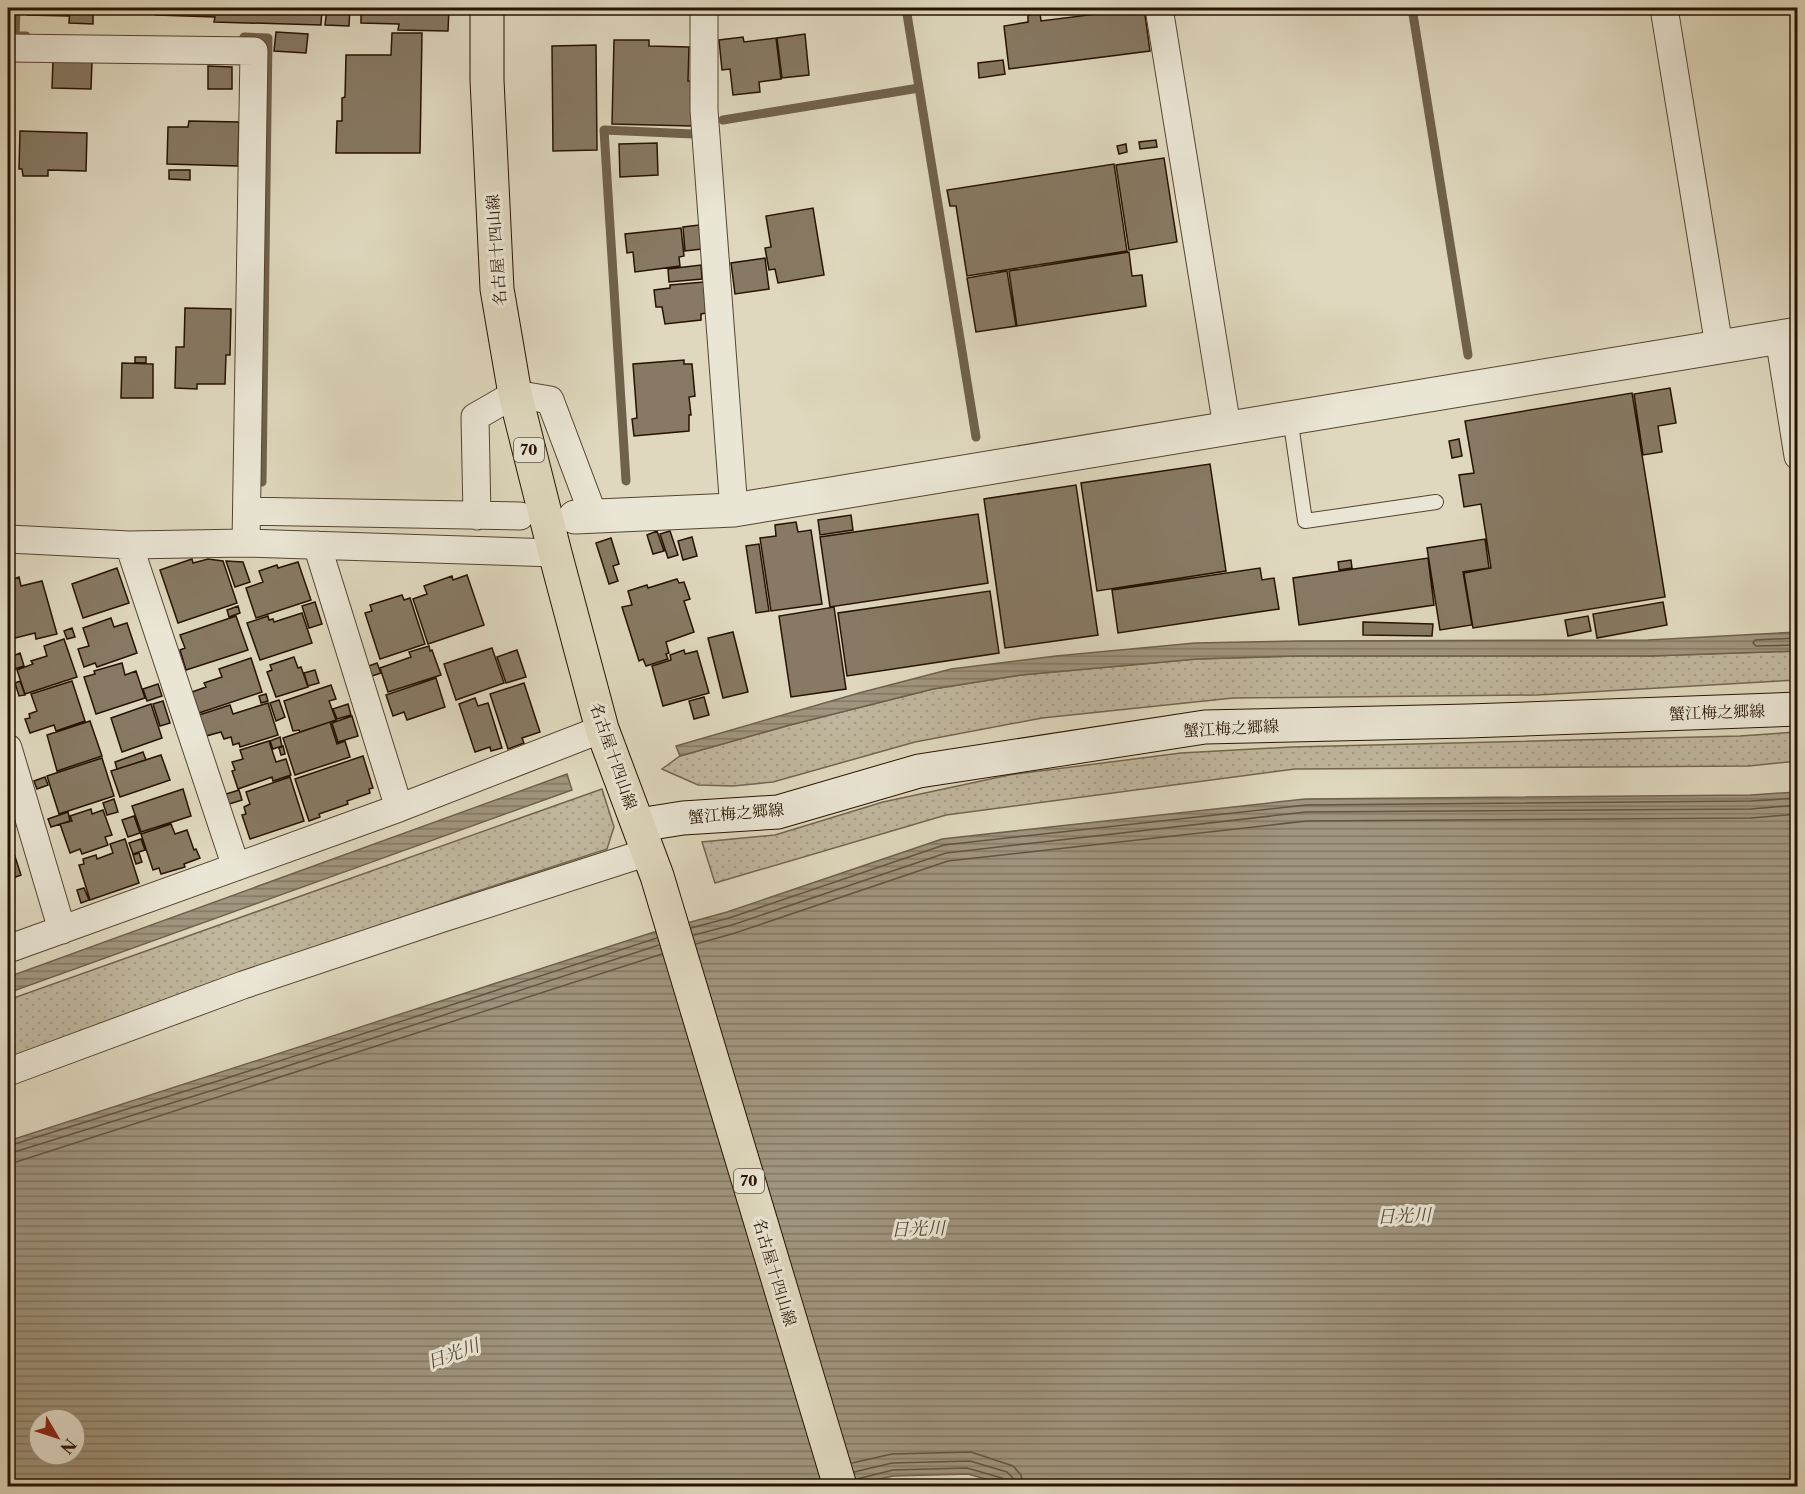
<svg xmlns="http://www.w3.org/2000/svg" width="1805" height="1494" font-family="'Libre Caslon Text','Noto Serif JP',serif">
<style>
.grass{fill:url(#grass-dots);stroke:#746550;stroke-width:1.5}
.water{fill:url(#water-rules);stroke:#70614c;stroke-width:1.5;fill-rule:evenodd}
.lines{fill:none;stroke-linecap:round;stroke-linejoin:round}
.shore{stroke:#645440;stroke-width:1.5}
.stream{stroke:#70614c;stroke-width:9}
.building{fill:#877963;stroke:#271301;stroke-width:1.5}
.service-casing{stroke:#554430;stroke-width:16}
.minor-casing{stroke:#554430;stroke-width:29}
.tertiary-casing{stroke:#554430;stroke-width:35}
.secondary-casing{stroke:#271301;stroke-width:35}
.primary-casing{stroke:#271301;stroke-width:35}
.service{stroke:#eae6d5;stroke-width:14}
.minor{stroke:#eae6d5;stroke-width:27}
.tertiary{stroke:#eae6d5;stroke-width:33}
.secondary{stroke:#eae6d5;stroke-width:33}
.primary{stroke:#dfd8be;stroke-width:33}
.labels{text-anchor:middle;stroke-width:6;stroke-linejoin:round;paint-order:stroke}
.shield{fill:#eae6d5;stroke:#625241;stroke-width:1.5}
.shield-label{font-size:15px;font-weight:bold;fill:#271301}
.street-label{font-size:16px;fill:#271301;stroke:#eae6d5}
.water-label{font-size:18px;font-style:italic;fill:#574733;stroke:#eae6d5}
</style>
<defs>
<pattern id="grass-dots" width="8" height="8" patternUnits="userSpaceOnUse" patternTransform="scale(1.5)"><rect width="8" height="8" fill="#c0b79e"/><path d="M2 2h.1M6 6h.1" fill="none" stroke="#a59c86" stroke-width="1.8" stroke-linecap="round"/></pattern>
<pattern id="water-rules" width="6" height="5" patternUnits="userSpaceOnUse" patternTransform="scale(1.5)"><rect width="6" height="5" fill="#a0957e"/><path d="M0 2.5h6" fill="none" stroke="#827865"/></pattern>
</defs>
<rect width="100%" height="100%" fill="#dfd8be"/>
<filter id="stains"><feTurbulence type="fractalNoise" baseFrequency=".00333" numOctaves="4"/><feColorMatrix values="0 0 0 0 .2 0 0 0 0 .09 0 0 0 0 .02 0 0 0 .5 -.17"/></filter>
<radialGradient id="worn" r=".72"><stop offset=".6" stop-color="#630" stop-opacity="0"/><stop offset="1" stop-color="#630" stop-opacity=".3"/></radialGradient>
<path class="grass" d="M1797,651V680L1537,695L1233,698L1042,718L915,742L773,782L733,786L698,785L662,769L680,756L790,725L933,689L1021,675L1197,659L1297,656H1650Z
M1797,732V761L1749,766L1295,769L946,815L715,883L702,842L775,835L883,802L1009,775L1181,753L1291,747L1740,736Z
M602,789L614,827L607,849L463,896L8,1061V1000Z"/>
<path class="water" d="M1797,632V651L1650,656H1297L1197,659L1021,675L933,689L790,725L680,756L676,746L859,693L951,669L1056,656L1195,643L1299,641L1648,640Z
M567,774L572,790L8,993V977Z
M1797,792V1486H1010L968,1474L893,1476L848,1486H8V1141L651,933L727,912L942,839L1305,799L1751,795ZM39,1419H75V1455H39Z"/>
<g class="lines">
<path class="shore" d="M1798,638L1755,640L1753,643L1756,646L1798,645
M691,928L729,918L944,845L1306,805L1751,801L1798,798
M694,935L732,925L946,853L1306,812L1751,809L1798,805
M696,944L735,933L948,861L1307,821L1751,818L1798,814
M8,1146L221,1080L657,938
M8,1154L223,1087L659,945
M8,1163L16,1162L662,954
M852,1463L892,1454L971,1452L1013,1466L1021,1475L1023,1486
M854,1472L892,1463L970,1461L1007,1472L1013,1478L1014,1486
M857,1479L893,1470L967,1468L1002,1478L1006,1482V1486"/>
<path class="stream" d="M16,8L15,36H26
M906,8L976,437
M1412,8L1468,355
M244,37L268,38L262,482
M723,120L919,88
M626,481L604,130L693,134"/>
</g>
<path class="building" d="M27,8H69L68,16L27,15Z
M70,8H153V14L93,13V24L69,23Z
M156,8H322L321,25L214,22L215,17L156,15Z
M327,8H350L349,26L325,25Z
M361,8H449L448,31L398,30L399,24L361,23Z
M1144,8L1150,51L1009,69L1004,26L1028,22V15L1040,13L1041,21Z
M276,32L308,34L306,53L274,51Z
M392,33H422L420,153H336L337,121H342V98L345,97L346,55H391Z
M805,34L809,75L782,78L777,38Z
M743,37L744,42L776,38L781,79L759,82L760,92L733,95L730,69L722,70L719,40Z
M614,40H649V46L689,47L688,81H693L692,126L612,124Z
M596,45L597,150L553,151L552,46Z
M1003,60L1005,74L979,78L978,63Z
M53,61H92L91,89L52,88Z
M208,66L232,67V89H208Z
M189,121L239,122L238,166L167,164L168,127H188Z
M20,131L87,133L86,171L48,170V176H23L22,169H19Z
M1156,140L1157,147L1140,149L1139,142Z
M657,143L658,175L620,177L619,144Z
M1126,144L1127,152L1119,154L1117,146Z
M1164,158L1177,242L1129,250L1116,165Z
M1114,164L1127,251L967,276L956,206H950L947,190Z
M169,170H190V180L169,179Z
M813,208L824,275L778,283L775,269L769,270L765,248L771,247L766,216Z
M699,225L702,249L685,251L683,227Z
M681,228L684,256L679,257L680,266L635,272L633,252L627,253L625,234Z
M1129,252L1132,276L1142,275L1146,306L1017,326L1009,271Z
M765,258L769,289L735,294L731,263Z
M701,265L702,279L669,282L668,269Z
M1007,271L1016,326L976,332L967,278Z
M704,282L707,313L701,314V320L665,324L662,307H656L654,290L670,288V285Z
M185,308L231,309L230,355H226L225,384H197V389L175,388L176,347H184Z
M135,357H146V363H135Z
M684,360V364H692L695,396L689,397L691,415H689V431L634,436L632,419L637,418L633,364Z
M122,363L153,364V398H121Z
M1670,388L1676,423L1658,426L1662,452L1643,455L1634,394Z
M1632,393L1665,597L1473,628L1464,573L1491,568L1481,504L1464,507L1459,475L1474,473L1465,421Z
M1459,439L1462,456L1452,458L1449,441Z
M1210,464L1226,571L1097,591L1081,483Z
M1076,485L1098,635L1005,648L984,499Z
M978,514L988,583L830,607L820,537Z
M851,515L853,530L820,535L818,520Z
M796,522L798,532L811,530L822,604L771,611L760,538L776,536L775,525Z
M657,531L664,551L653,554L647,535Z
M670,531L678,555L668,558L660,534Z
M692,537L697,556L683,560L678,541Z
M611,538L619,564L613,566L618,581L609,584L596,543Z
M1485,539L1489,568L1463,572L1472,625L1440,630L1427,548Z
M759,544L769,611L756,613L746,546Z
M1428,558L1434,605L1299,625L1293,578Z
M192,559L193,563L208,559L223,561L237,603L178,623L160,570Z
M1351,560L1352,568L1339,570L1338,562Z
M226,561L243,562L250,582L235,587Z
M298,562L311,600L256,618L246,588L263,582L259,571L277,565L278,568Z
M117,568L129,603L83,618L72,584Z
M1260,568L1262,580L1274,578L1279,609L1118,633L1112,590Z
M467,575L484,625L428,644L413,599L427,594L424,586L452,576L453,580Z
M19,577L21,586L42,581L57,634L36,639L35,633L11,639L14,651L8,653V581Z
M677,579L679,583L684,582L690,599L684,601L694,632L666,642L669,653L666,654L668,659L646,666L643,659L639,661L622,607L632,605L628,591L647,585L648,588Z
M990,591L999,653L847,676L838,613Z
M402,595L404,600L410,598L425,644L380,659L365,613L372,611L370,605Z
M315,602L322,624L309,628L302,606Z
M1663,602L1667,625L1597,638L1593,614Z
M238,606L240,613L229,617L227,610Z
M834,607L846,689L791,697L779,616Z
M302,613L312,643L260,660L247,623L268,616L269,620L273,619L274,622Z
M236,616L248,650L186,670L180,650L185,648L180,635Z
M1588,616L1591,631L1568,636L1565,620Z
M111,618L114,627L127,623L137,653L97,667L95,663L84,667L78,649L89,646L83,628Z
M1363,622L1433,624L1432,636L1363,635Z
M72,628L75,637L67,639L64,631Z
M733,632L748,692L723,698L708,638Z
M64,639L77,677L25,694L17,670L33,664L31,661L47,656L44,646Z
M429,646L430,651L432,650L441,675L388,692L380,668L411,657L409,652Z
M492,648L504,683L456,700L444,664Z
M517,650L526,677L506,683L497,657Z
M684,650L685,654L697,651L709,693L663,706L652,666L671,660L670,655Z
M20,653L24,666L8,671V658Z
M294,657L298,668L301,667L308,687L276,697L267,672L272,670L270,665Z
M251,658L262,692L199,713L192,692L206,687L204,683L222,677L219,669Z
M122,663L125,675L136,671L145,698L96,714L84,677L95,674L94,671Z
M377,663L381,673L369,677L366,667Z
M315,670L319,683L308,686L304,673Z
M436,678L445,707L407,720L404,712L393,716L386,695Z
M20,681L25,695L19,696L15,683Z
M72,681L85,721L56,731L54,725L30,733L25,719L30,718L29,714L37,711L31,694Z
M524,683L540,732L522,738L524,743L508,749L490,694Z
M158,684L162,696L147,701L143,689Z
M331,685L336,699L329,701L336,720L300,732L299,730L293,731L284,701Z
M266,694L268,701L261,703L259,696Z
M704,697L709,715L694,719L689,701Z
M475,698L478,706L488,703L502,748L491,751L490,747L475,752L459,704Z
M279,700L285,717L276,721L270,703Z
M163,701L170,723L160,726L153,704Z
M268,703L278,735L240,747L239,743L233,745L231,737L224,739L221,732L206,736L199,715L230,705L233,714Z
M151,704L162,738L122,752L111,718Z
M348,704L351,715L337,719L333,709Z
M352,716L358,736L338,742L332,723Z
M90,721L102,756L57,771L47,735Z
M330,722L337,744L345,741L350,757L295,775L283,738Z
M280,737L282,746L273,749L270,741Z
M269,741L276,762L286,759L291,775L273,781L272,777L238,789L232,771L235,770L232,762L243,759L240,750Z
M283,746L285,754L281,755L279,748Z
M143,752L146,760L117,769L115,762Z
M161,755L170,780L120,797L111,771Z
M363,756L373,788L369,789L370,793L347,801L348,804L319,814L320,817L309,821L295,779Z
M102,758L114,796L59,814L47,776Z
M45,777L48,785L37,789L34,781Z
M290,777L304,821L250,839L242,815L246,814L244,807L250,804L246,792Z
M183,789L191,816L141,832L132,806Z
M239,790L242,800L226,805L223,795Z
M114,799L118,812L107,815L103,803Z
M91,809L92,814L103,810L112,835L105,837L108,845L82,854L80,849L70,853L60,824L72,821L70,816Z
M68,812L70,821L51,827L48,819Z
M134,816L140,833L128,837L122,820Z
M171,824L175,834L187,830L194,850L196,849L200,858L184,864L185,867L161,874L159,868L153,870L141,834Z
M8,838H9L21,875L8,880Z
M125,839L139,883L90,900L79,865L84,864L83,859L96,855L97,859L113,853L110,844Z
M141,839L145,850L133,854L129,843Z
M139,853L142,862L136,864L133,855Z
M84,888L89,900L81,903L77,890Z"/>
<g class="lines">
<g class="service-casing">
<path id="service" d="M1290,417L1305,521L1436,502"/>
</g>
<g class="minor-casing">
<path id="minor" d="M704,8V110L734,510
M1159,8L1227,427
M1664,8L1719,346
M8,48L254,51L246,543
M1779,337L1798,456
M247,511L520,516
M477,516L475,417L515,394L550,400L594,517
M8,539L129,545L246,543L555,553
M129,545L236,867
M8,748L62,930
M399,808L602,729
M8,949L399,808L317,545
M8,1072L243,985L440,919L648,852"/>
</g>
<g class="tertiary-casing">
<path id="tertiary" d="M575,517L734,510L1798,334"/>
</g>
<g class="secondary-casing">
<path id="secondary" d="M639,825L683,818L778,812L919,771L1205,727L1468,721L1798,709"/>
</g>
<g class="primary-casing">
<path id="primary" d="M487,8V80L497,289L515,394L555,553L602,729L657,876L840,1486"/>
</g>
<use href="#service" class="service"/>
<use href="#minor" class="minor"/>
<use href="#tertiary" class="tertiary"/>
<use href="#secondary" class="secondary"/>
<use href="#primary" class="primary"/>
</g>
<g class="labels">
<g class="shield">
<rect x="514" y="438" width="30" height="24" rx="4.5"/>
<rect x="734" y="1169" width="30" height="24" rx="4.5"/>
</g>
<g class="shield-label">
<text x="529" y="455">70</text>
<text x="749" y="1186">70</text>
</g>
<g class="street-label">
<text transform="translate(496 250) rotate(-94)" y="6">名古屋十四山線</text>
<text transform="translate(1717 712) rotate(-2)" y="6">蟹江梅之郷線</text>
<text transform="translate(1231 728) rotate(-3)" y="6">蟹江梅之郷線</text>
<text transform="translate(614 756) rotate(71)" y="6">名古屋十四山線</text>
<text transform="translate(736 813) rotate(-5)" y="6">蟹江梅之郷線</text>
<text transform="translate(775 1272) rotate(73)" y="6">名古屋十四山線</text>
</g>
<g class="water-label">
<text transform="translate(1404 1216) rotate(-2)" y="6">日光川</text>
<text transform="translate(918 1229) rotate(-2)" y="6">日光川</text>
<text transform="translate(453 1354) rotate(-20)" y="6">日光川</text>
</g>
</g>
<rect width="1805" height="1494" fill="none" stroke="#dfd8be" stroke-width="30"/>
<rect x="9" y="9" width="1787" height="1476" fill="none" stroke="#271301" stroke-width="3"/>
<rect x="15" y="15" width="1775" height="1464" fill="none" stroke="#271301" stroke-width="1.5"/>
<g transform="translate(57 1437) rotate(129)"><circle r="28" fill="#eae6d5" stroke="#9c9280" stroke-width="1.5"/>
<path d="M0-4.5L10 22L0 15L-10 22Z" fill="#8f2418"/>
<text y="-9" font-size="16" font-weight="bold" text-anchor="middle" fill="#271301">N</text>
</g>
<rect width="100%" height="100%" filter="url(#stains)"/>
<rect width="100%" height="100%" fill="url(#worn)"/>
</svg>
